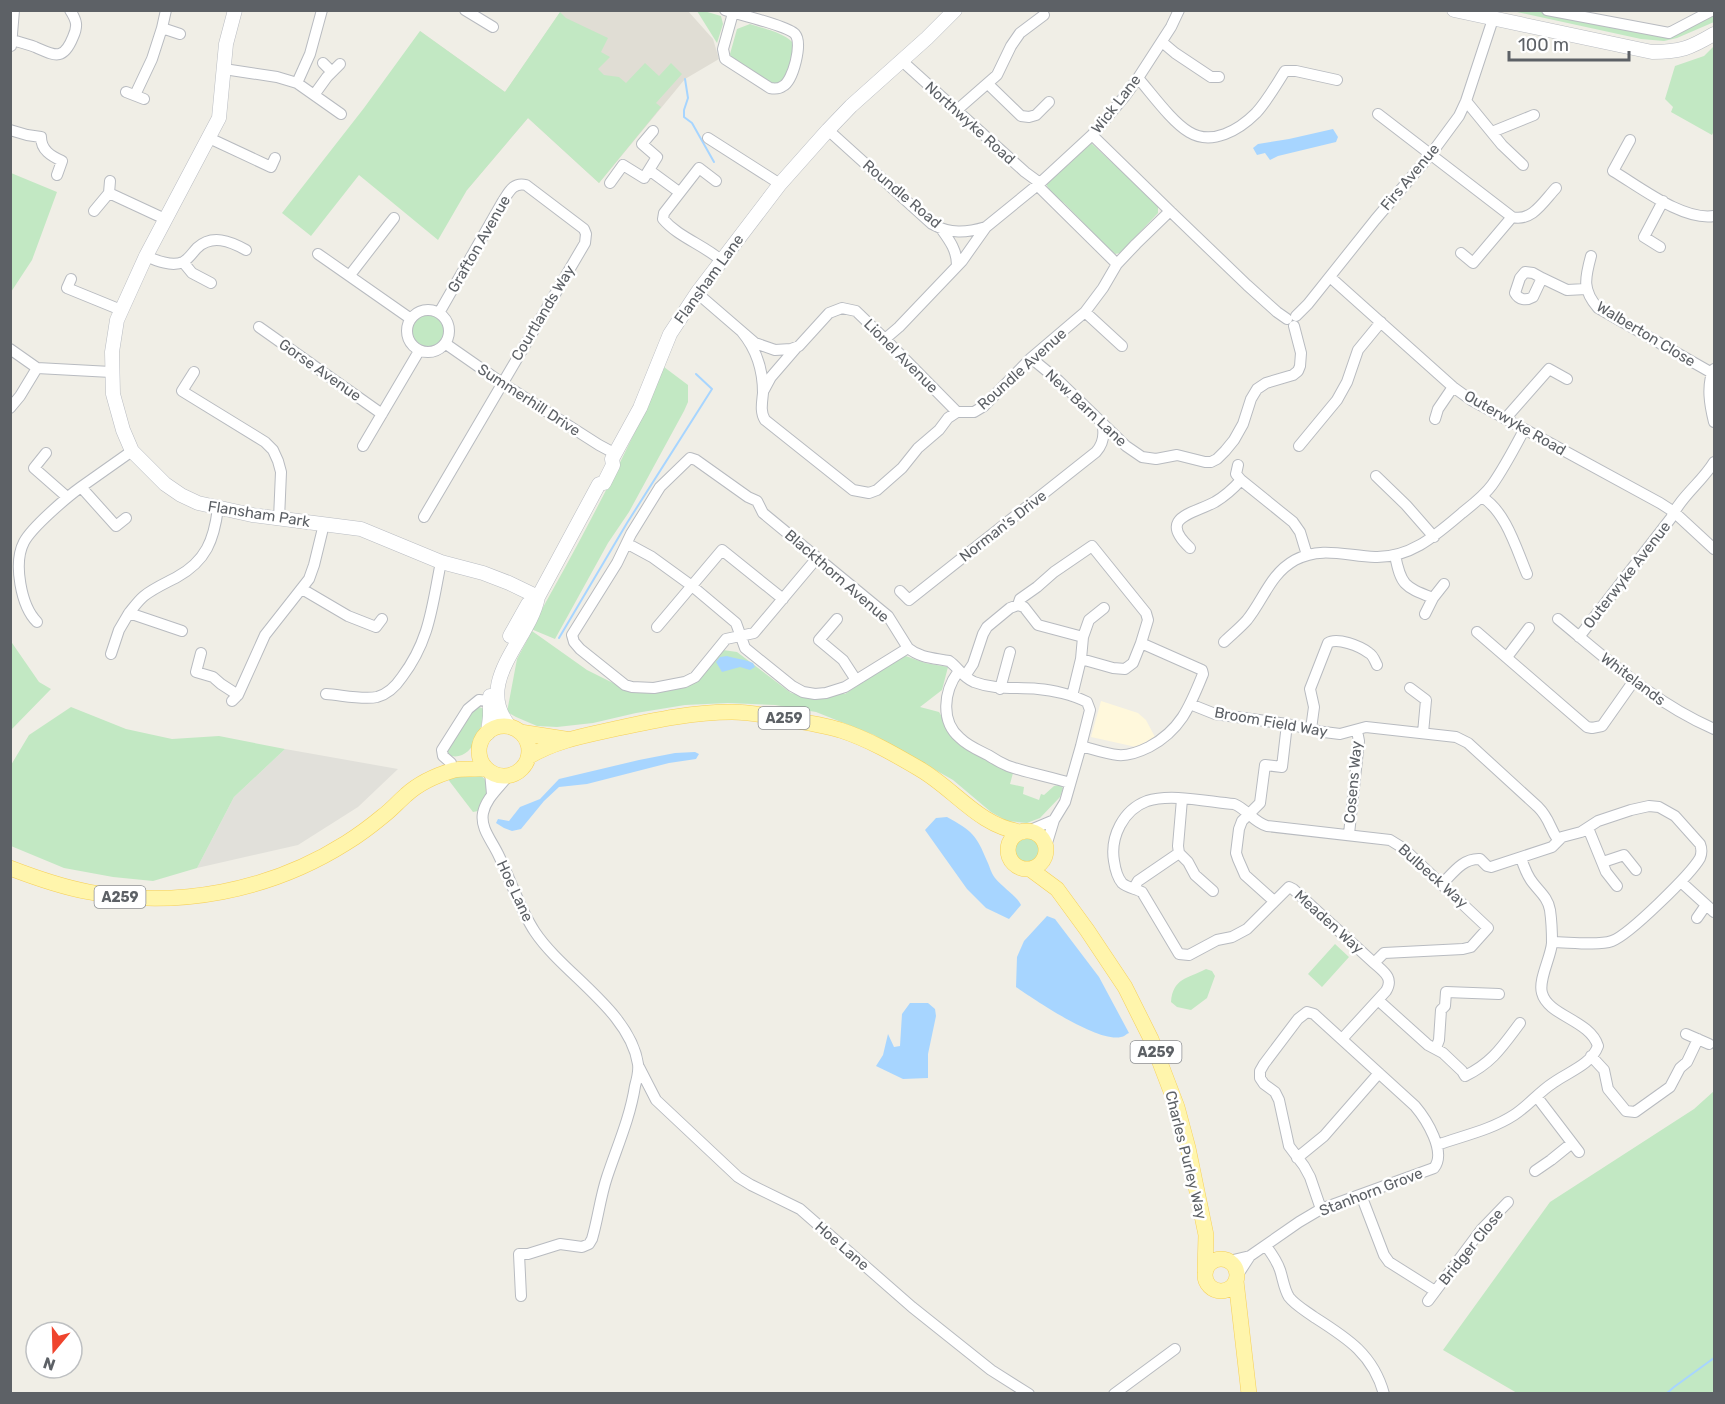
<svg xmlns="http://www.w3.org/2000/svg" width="1725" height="1404" font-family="Rubik,sans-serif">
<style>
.commercial{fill:#fff8dc}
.industrial{fill:#e1e0da}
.education{fill:#e0ddd4}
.green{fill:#c2e8c3}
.water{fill:#a7d5ff}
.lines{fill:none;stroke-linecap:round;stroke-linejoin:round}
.stream{stroke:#a7d5ff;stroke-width:2}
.street-casing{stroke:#b8bbc0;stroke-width:12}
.secondary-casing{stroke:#b9bcc2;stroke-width:15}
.primary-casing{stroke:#f6d059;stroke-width:16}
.street{stroke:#fff;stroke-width:10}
.secondary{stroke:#fff;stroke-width:14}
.primary{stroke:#fff5ac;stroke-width:15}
.labels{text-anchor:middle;stroke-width:5;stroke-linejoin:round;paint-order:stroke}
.shield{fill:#fff;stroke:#8e9094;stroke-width:1.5}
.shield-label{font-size:14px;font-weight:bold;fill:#5d6166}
.street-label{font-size:15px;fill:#5d6166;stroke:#fff}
</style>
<rect width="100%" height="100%" fill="#f0eee6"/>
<path class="commercial" d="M1101,701L1138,713L1146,720L1155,737L1136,747L1091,737Z"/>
<path class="industrial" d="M285,749L398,769L358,807L298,845L197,868L234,797Z"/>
<path class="education" d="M561,11H688L713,39L719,59L685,79L599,183L528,118L467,190L420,31L505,92Z"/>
<path class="green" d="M1508,10L1541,11L1669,34L1714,14V22L1677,38L1664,41L1641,39Z
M697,11H704L721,16L723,24L717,43Z
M560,12L566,18L608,38L601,52L610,57L598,69L604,75L619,77L626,83L645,63L659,76L671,63L682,74L656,103L661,107L599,183L528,118L467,190L438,240L359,175L311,236L282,213L364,108L420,31L505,92Z
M750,24C764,29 794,34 796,50L784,82L773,85L731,59L730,54L737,29Z
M1714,46V131L1712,135L1671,112L1673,107L1665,99L1675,66L1704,56Z
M1091,143L1158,205V213L1120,253L1115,254L1109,249L1064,203L1054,196L1047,186V181L1070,163Z
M11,173L57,192L32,260L11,292Z
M411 331a18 18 0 1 1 36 0a18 18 0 1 1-36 0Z
M664,367L688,385V402L684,411L629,512L608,543L555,639L531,629C579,543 626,457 664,367Z
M532,631L587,670L621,687L641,693L662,692L688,687L699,677L723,650L737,652L791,693L816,699L830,697L841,692L845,694L903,655L925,663L948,667L942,690L920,707L939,712L951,732L1013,773L1010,784L1024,787L1023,794L1039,800L1041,794L1044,795L1054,786L1059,785L1063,788L1060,797L1040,818L1027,823L1007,821L991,812L953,780L874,735L816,712L775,705L728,703L685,705L636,713L593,723L557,727L537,726L516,717L507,712L517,659Z
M10,640L39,682L51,689L11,730Z
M477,706L484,709C483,725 474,761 451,756L446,750L470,714Z
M71,707L126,729L172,739L219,736L285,749L234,797L197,868L153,881L113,877L64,868L11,846V765L29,735Z
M463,773C479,775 483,772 489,788L478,811L473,812L447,778Z
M1012 851a14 14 0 1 1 28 0a14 14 0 1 1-28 0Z
M1335,944L1349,957L1322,987L1308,974Z
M1206,969L1212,971L1215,976L1207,998L1191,1010L1177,1007L1171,1002C1173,978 1187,979 1206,969Z
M1714,1091V1393H1517L1443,1350L1550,1202L1694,1109Z"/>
<path class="water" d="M1333,129L1338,137L1336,142L1278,156L1270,160L1265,153L1257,155L1253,148L1258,144L1289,139Z
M727,656C736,659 745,659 753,663L755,667L750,670L740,667L722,672L716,662L720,657Z
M695,752L699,754L696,759L669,763L587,784L559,787L544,801L521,829L512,831L504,828L496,823L498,819L509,821L520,807L540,799L559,779L639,760L675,753Z
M947,817C972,831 976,834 987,861C990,867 991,873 995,878C1002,887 1017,896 1021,905L1009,919L986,908L967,889L925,830L936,818Z
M1047,916L1055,919L1099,977L1129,1033C1126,1034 1124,1037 1121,1037C1098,1043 1035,1000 1016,987L1017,957L1024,941Z
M910,1003H928L935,1009L936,1016L928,1054V1078L903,1079L876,1066L883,1055L888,1034L894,1047L900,1046L902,1014Z"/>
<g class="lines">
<path class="stream" d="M685,79L688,98L684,110V117L692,123L714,162
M559,638L627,523L712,389L696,374
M1666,1394L1674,1387L1714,1358"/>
<g class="street-casing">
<path id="street" d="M166,10L162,28L180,34
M465,10L493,27
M725,10C737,14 788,26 795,34C803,43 793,81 783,86C779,89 775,89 770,88L725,59L723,49L733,13
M1547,10L1669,33L1713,10
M12,40C19,42 27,44 35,47C54,55 63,62 73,37C78,26 77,21 70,10
M1162,42L1175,53L1211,77H1219
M11,46L14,10
M902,61L1025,172L1040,183
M323,63L332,72
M224,69L277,77L297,83L341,114
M1138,78C1152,94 1172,122 1189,132C1212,146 1239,130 1256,113C1267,101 1276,85 1285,71H1296L1337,80
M297,83L310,54L322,10
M988,84L1021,116L1029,117L1036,115L1049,102
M126,92L144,99
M135,95L152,59L162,28
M314,95L327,77L340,64
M1466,101L1502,145L1523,165
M957,110L997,75L1011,46L1020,33L1044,15
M1378,114L1512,217C1532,222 1543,202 1556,188
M10,130L27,135L41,137C41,150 51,156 62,161L57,175
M828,130L932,224C950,234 966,233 986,227
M1492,132L1534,115
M209,138L271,167L275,158
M708,138L780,184
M1630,140L1613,171C1640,187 1683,221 1714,216
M649,170L679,192
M110,181L109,193L165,219
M716,181L699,168L664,213L663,219C678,237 704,245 722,261
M610,183L623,165L644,178L657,157L642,144L653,131
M1037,185L1117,264L1136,244L1170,211L1092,135
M94,211L109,193
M1170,211L1247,285L1277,312L1287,319
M942,230C950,241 957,251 957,265
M1660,247L1644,237L1663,201
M1461,253L1473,263L1512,217
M318,254L411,319
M146,256C157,261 172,267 183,262C189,259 193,252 197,248C212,234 230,241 246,250
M1591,256C1585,278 1582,290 1598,308L1712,373
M183,262L192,273L211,283
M1525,272L1533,273L1542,278L1533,297C1526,301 1519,300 1515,293L1520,278Z
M350,275L394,218
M1330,277L1453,387L1471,400L1660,503L1674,512L1714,549
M1542,278L1567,290L1586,289
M71,279L67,288L121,310
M697,293L755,343L775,350L791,349L799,346L829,313L842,308L856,311L885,339L957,412
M407 331a21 21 0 1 1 42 0a21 21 0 1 1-42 0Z
M1085,312L1122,346
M1296,316L1308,304L1375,220L1431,154L1459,116L1466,101L1493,19
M259,327L382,414
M742,332C757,350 763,369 763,393C762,403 760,412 765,420L853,490L869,493L877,490L902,468L918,448L939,430L948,418L957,412H974L984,406L1031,358L1085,312L1103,288L1117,264
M885,339L899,327L962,261L986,227L1040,183L1092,135L1125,96L1138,78L1171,27L1179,10
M446,344L502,383L599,445L614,453
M10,349L37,368
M1031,358L1059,381L1126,446L1142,457L1156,459L1177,455L1205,462H1211L1217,459L1225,451L1234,440L1243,424L1251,399L1257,389L1266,383L1293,375L1298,371L1300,366L1301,353L1294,326
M1714,369C1706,385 1710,406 1714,422
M194,372L182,391L265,442L273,450L278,461L281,472L279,519
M764,390L771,377L796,348
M10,408L20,396L37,368L111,372
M1435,419L1438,409L1453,387
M1505,419L1549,369L1567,379
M363,446L419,351
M1299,446L1337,400L1347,382L1358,350L1381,322
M46,453L34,468L67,497
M1238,465L1236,474L1241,480L1293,522L1300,532L1307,555
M1376,476L1406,505L1434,537
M1482,497C1506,512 1516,548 1527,574
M424,517L585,243L586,234L584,229L526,185C513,182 509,192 503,201L439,313
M126,518L116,526L81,487L132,451
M628,544L652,557L692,586L736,623L745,648L792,686L803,692L815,694L826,693L845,687L908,648
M1190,548C1157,517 1193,514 1215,502C1225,496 1233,489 1241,480
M1395,555C1401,586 1405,587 1433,598
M817,558L754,633L726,639L695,677L685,682L654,688L632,687L625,685L580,649L574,642L572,635L617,563L631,534L660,487L690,458L696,460L748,497L757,501L763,513L888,616L908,648C920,658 934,658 949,661C958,667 961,676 974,682C995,690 1015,687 1038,689C1053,690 1073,695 1087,702L1090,710L1081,746L1065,802L1054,820L1046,846
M302,589L348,616L376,627L382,619
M900,591L909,600L1096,452C1103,444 1105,434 1102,423
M1018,605L1020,599L1037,587L1054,572L1092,546L1146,613L1148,620L1141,643L1202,670L1203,674C1190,706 1181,730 1149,747C1139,752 1129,756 1118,755C1106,754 1093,749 1081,746
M1425,614L1433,598L1444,584
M837,619L819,640L843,660L856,680
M1558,619C1609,661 1653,702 1714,729
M37,622C21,606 13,563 24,542C32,527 67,497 81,487
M657,627L722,550L783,599
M182,631L129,613C134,607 138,601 144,596C154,588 166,583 177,577C206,561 214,540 218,508
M1477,632L1587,727L1592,728L1602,726L1633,682
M1083,637L1089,620L1104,608
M1579,637L1671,518C1681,496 1702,482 1714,462
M1224,642C1231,635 1240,628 1247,620C1264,599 1270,574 1295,560C1321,546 1347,556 1375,557C1411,558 1436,535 1462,513C1472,505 1484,496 1492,485C1504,468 1514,449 1524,430
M201,653L196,672L213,677L221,684L238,695
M111,654L119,630L129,613
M1507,657L1529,628
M958,672C944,691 940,721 960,738C968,746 978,750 988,755C994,759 1001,763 1008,766C1028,773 1050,777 1070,783
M965,676L973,664L983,634L987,627L1010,608L1018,605L1024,607L1038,625L1083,637L1081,659
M1410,688L1426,700L1423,733
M1000,689L1010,652
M326,694C341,695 363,700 377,697C388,694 396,686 402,677C430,640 432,606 441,562
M1072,696L1081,659L1113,668L1125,669L1133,663L1141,643
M232,701L238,695L265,635L309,579L314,565L324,524
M1190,704L1215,714L1287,724L1324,732L1340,734L1366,727L1456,737L1468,743L1538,807C1550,819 1549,827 1558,840
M1311,729L1314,707L1310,689L1328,643C1337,637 1360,646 1369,653C1373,655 1375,661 1377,665
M451,763L443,756L442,750L468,709L479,700L489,701
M490,772L492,794
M508,776C499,788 486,798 483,813C480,828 492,841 498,854C511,880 519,908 535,932C563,974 630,1011 638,1064C639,1071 637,1079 635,1086C630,1118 617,1147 607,1177C600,1198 598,1219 592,1239L589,1244L582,1247L560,1244L528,1254H519L521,1296
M1588,828L1606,872L1617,886
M1028,831L1054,820
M1349,834L1359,741L1357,731
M1179,853L1188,862L1195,875L1213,891
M1603,862L1624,855L1636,870
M1681,882L1714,912
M1442,884C1453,873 1463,858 1480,859L1487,866L1491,867L1552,847L1562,837L1581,832L1598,821L1631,810L1649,806L1659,807L1675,816L1700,844C1702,849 1702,853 1700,858C1691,874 1629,935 1612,941C1598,946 1568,942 1552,942
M1134,888L1138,881L1179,853L1178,846L1182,799
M1274,901L1245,875L1238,859L1236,853L1239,829L1242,821L1260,803L1265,765L1282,767L1287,724
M1697,918L1706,905
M1378,1000L1428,1045L1443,1053L1462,1071L1465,1076C1492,1063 1502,1047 1520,1023
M1686,1034L1709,1044
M1342,1039L1386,991C1394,978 1384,972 1374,963L1293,889L1289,887L1247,929L1232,937L1217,940L1189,955L1179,954L1142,892C1136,889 1126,887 1122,883C1117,877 1115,868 1114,861C1110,837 1123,810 1147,801C1171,793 1209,802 1234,804C1247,809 1253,822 1267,826L1390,840L1403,848L1488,928L1471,947L1463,949L1384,953L1374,963
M1436,1048L1439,1040L1441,1010L1445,1006L1446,992L1499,994
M1591,1056L1604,1070L1608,1089L1626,1111L1635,1112L1670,1087L1680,1068L1687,1062L1698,1039
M639,1067L656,1100L738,1177L751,1185L800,1209L912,1307L991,1370L1029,1394
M1537,1097L1579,1152
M1437,1145C1462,1136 1491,1130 1514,1115C1528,1106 1539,1092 1553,1083C1568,1072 1591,1065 1598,1046C1590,1020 1548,1016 1542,993C1538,980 1551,957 1552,943C1552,936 1551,917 1550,910C1548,898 1540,892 1533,883C1527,876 1524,867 1521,858
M1297,1158L1324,1136L1379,1073
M1535,1171L1551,1160L1572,1143
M1361,1195L1384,1255L1389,1262L1435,1291
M1266,1246C1272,1254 1277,1261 1280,1270C1283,1279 1284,1289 1289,1297C1295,1305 1306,1311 1314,1317C1347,1338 1373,1354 1384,1394
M1229,1261L1250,1256L1299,1222L1321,1209L1434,1168C1447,1152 1426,1119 1415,1106L1314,1014L1307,1012L1298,1019L1264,1064L1260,1071V1078L1264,1084L1275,1092L1279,1100L1289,1146L1304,1166L1310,1177L1321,1209
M1237,1276L1250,1256
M1428,1301L1481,1230L1508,1202
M1114,1394L1175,1349"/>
</g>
<g class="secondary-casing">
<path id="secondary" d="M235,10L226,44L219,118L146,256L117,320L112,352L113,394L123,430L132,451L165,484L181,495L198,503L252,515L361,529L441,562L483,573L509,583L538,597
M1454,10L1652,52C1681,52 1690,48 1714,34
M510,636L528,604L538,597
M510,727C472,682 530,640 538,597L599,484L604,483L613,465L612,459L640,408L670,334L697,293L780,184L828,130L851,106L927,38L955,10
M488,733L490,716V696"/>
</g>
<g class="primary-casing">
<path id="primary" d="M479 751a25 25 0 1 1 50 0a25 25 0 1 1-50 0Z
M520,732L565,739
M528,757C556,740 588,735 619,728C656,720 694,712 732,712C750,712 769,716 787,719C805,722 823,725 840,730C868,739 894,754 918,768C954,788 979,827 1022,832
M1008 850a19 19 0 1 1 38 0a19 19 0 1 1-38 0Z
M10,868C36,878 62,887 89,892C177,909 270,891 346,843C359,835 371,826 383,816C391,810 398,802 406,795C419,783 437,775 454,770C464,768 475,770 486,768
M1030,869L1057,889L1087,930L1125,987L1151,1039L1177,1107L1188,1148L1206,1235L1205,1271
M1205 1275a16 16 0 1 1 32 0a16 16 0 1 1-32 0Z
M1236,1281L1249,1394"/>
</g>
<use href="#street" class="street"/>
<use href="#secondary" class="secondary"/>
<use href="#primary" class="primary"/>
</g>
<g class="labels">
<g class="shield">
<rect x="758.5" y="707" width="51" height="22" rx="4.5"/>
<rect x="94.5" y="886" width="51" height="22" rx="4.5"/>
<rect x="1130.5" y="1041" width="51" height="22" rx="4.5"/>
</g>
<g class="shield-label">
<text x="784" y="723">A259</text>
<text x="120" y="902">A259</text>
<text x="1156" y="1057">A259</text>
</g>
<g class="street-label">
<text transform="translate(1116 104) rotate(-52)" y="5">Wick Lane</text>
<text transform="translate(970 123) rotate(42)" y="5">Northwyke Road</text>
<text transform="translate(1410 177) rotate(-50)" y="5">Firs Avenue</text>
<text transform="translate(902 194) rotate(40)" y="5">Roundle Road</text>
<text transform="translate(479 244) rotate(-60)" y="5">Grafton Avenue</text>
<text transform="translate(709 279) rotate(-54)" y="5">Flansham Lane</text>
<text transform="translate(543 313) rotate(-59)" y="5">Courtlands Way</text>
<text transform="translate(1646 334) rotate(31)" y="5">Walberton Close</text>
<text transform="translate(901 356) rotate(45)" y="5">Lionel Avenue</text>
<text transform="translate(1022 369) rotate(-42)" y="5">Roundle Avenue</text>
<text transform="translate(320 370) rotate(35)" y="5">Gorse Avenue</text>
<text transform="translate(529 400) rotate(33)" y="5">Summerhill Drive</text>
<text transform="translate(1086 408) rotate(43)" y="5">New Barn Lane</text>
<text transform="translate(1515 423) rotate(30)" y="5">Outerwyke Road</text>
<text transform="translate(259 514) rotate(9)" y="5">Flansham Park</text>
<text transform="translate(1003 526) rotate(-38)" y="5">Norman's Drive</text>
<text transform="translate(1627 575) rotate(-52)" y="5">Outerwyke Avenue</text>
<text transform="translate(837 576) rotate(41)" y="5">Blackthorn Avenue</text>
<text transform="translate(1633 679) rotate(37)" y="5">Whitelands</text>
<text transform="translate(1271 722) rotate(10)" y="5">Broom Field Way</text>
<text transform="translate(1353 782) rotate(-85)" y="5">Cosens Way</text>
<text transform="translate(1433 876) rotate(42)" y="5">Bulbeck Way</text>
<text transform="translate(515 891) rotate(65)" y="5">Hoe Lane</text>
<text transform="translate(1329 922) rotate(42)" y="5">Meaden Way</text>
<text transform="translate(1186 1155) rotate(76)" y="5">Charles Purley Way</text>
<text transform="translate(1371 1192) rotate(-21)" y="5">Stanhorn Grove</text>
<text transform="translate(842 1246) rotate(41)" y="5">Hoe Lane</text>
<text transform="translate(1471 1247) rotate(-51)" y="5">Bridger Close</text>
</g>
</g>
<rect width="1725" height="1404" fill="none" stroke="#5d6166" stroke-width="24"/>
<g transform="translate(54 1350) rotate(199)"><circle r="28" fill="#ffffff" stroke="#bec0c2" stroke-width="1.5"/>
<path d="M0-4.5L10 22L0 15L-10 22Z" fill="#ef442d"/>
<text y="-9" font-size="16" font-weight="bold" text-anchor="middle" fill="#5d6166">N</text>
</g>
<path d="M1509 51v9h120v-9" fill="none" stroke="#5d6166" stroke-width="3"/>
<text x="1518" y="51" font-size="18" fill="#5d6166" stroke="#ffffff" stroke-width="4.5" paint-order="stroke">100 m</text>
</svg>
